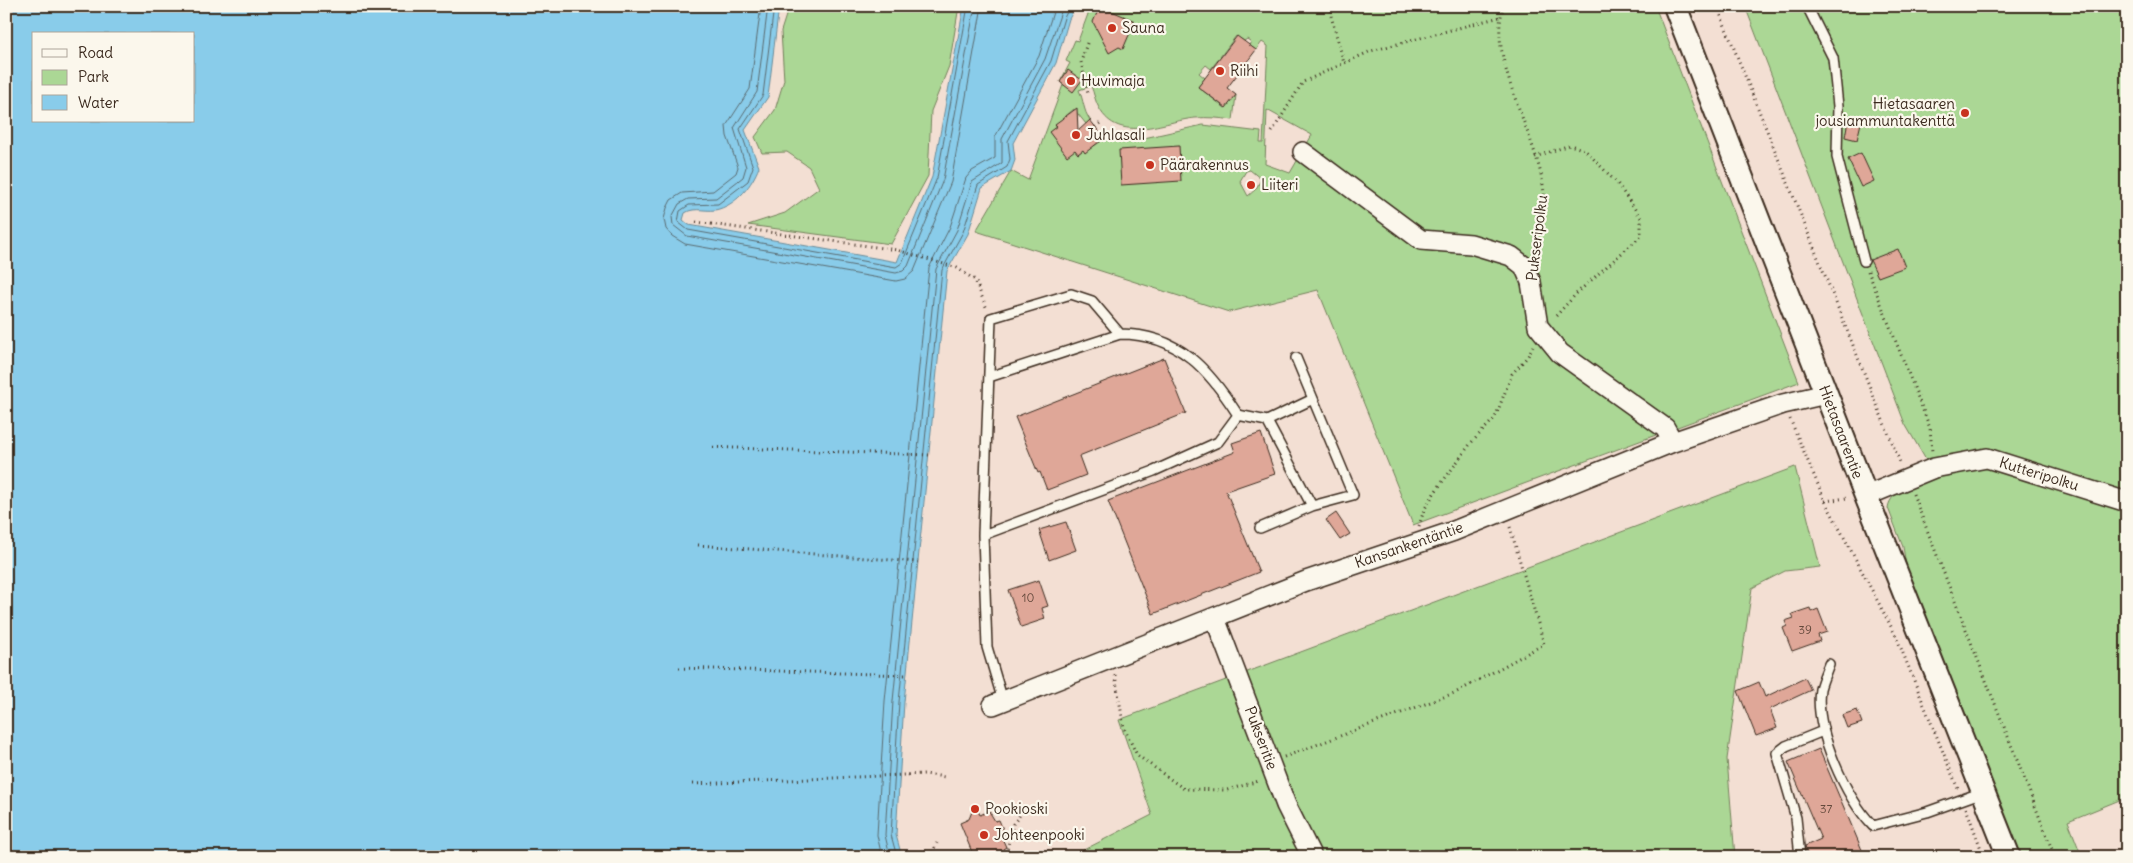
<svg xmlns="http://www.w3.org/2000/svg" width="2133" height="863" font-family="Delius,sans-serif">
<style>
.green{fill:#abd795;stroke:#73805a;fill-rule:evenodd}
.water{fill:#89ccea;stroke:#6a8b98;fill-rule:evenodd}
.lines{fill:none;stroke-linecap:round;stroke-linejoin:round}
.shore{stroke:#5a6b70;stroke-width:1}
.building{fill:#dfa798;stroke:#3b2a1e}
.service-casing{stroke:#3b2a1e;stroke-width:12}
.minor-casing{stroke:#3b2a1e;stroke-width:22}
.tertiary-casing{stroke:#3b2a1e;stroke-width:26}
.path{stroke:#3b2a1e;stroke-width:3;stroke-dasharray:1 4;stroke-linecap:butt}
.service{stroke:#fbf7ec;stroke-width:9}
.minor{stroke:#fbf7ec;stroke-width:19}
.tertiary{stroke:#fbf7ec;stroke-width:22}
.poi-dot{fill:#c8321e;stroke:#fbf7ec;stroke-width:2}
.labels{text-anchor:middle;stroke-width:4.5;stroke-linejoin:round;paint-order:stroke}
.number-label{font-size:12px;fill:#64493c}
.poi-label{font-size:15px;fill:#3b2a1e;stroke:#fbf7ec;text-anchor:start}
.street-label{font-size:15px;fill:#3b2a1e;stroke:#fbf7ec}
</style>
<rect width="100%" height="100%" fill="#f3dfd3"/>
<filter id="ink" filterUnits="userSpaceOnUse"><feTurbulence type="fractalNoise" baseFrequency=".02" numOctaves="2"/><feDisplacementMap in="SourceGraphic" scale="10" xChannelSelector="R" yChannelSelector="G"/><feConvolveMatrix kernelMatrix="1 2 1 2 8 2 1 2 1" color-interpolation-filters="sRGB"/></filter>
<g filter="url(#ink)">
<path class="green" d="M789,6H959L949,66L931,111L928,176L891,244L748,225L785,213L819,188L809,167L787,152L762,153L755,137L775,110L784,80L781,31Z
M1091,6H1655L1799,382L1413,525L1318,290L1229,312L976,231L1011,171L1028,180L1063,85L1060,82L1070,63L1066,61L1075,40L1078,41ZM1236,36L1244,41L1247,39L1251,42L1249,45L1256,50L1262,42L1268,46L1263,143H1260L1261,132L1203,125L1135,140L1112,134L1085,152L1083,150L1078,154L1055,125L1074,109L1086,124L1090,120C1083,110 1084,101 1079,90L1091,86C1094,93 1095,101 1099,108C1119,145 1164,121 1195,118C1208,117 1220,118 1233,120L1236,95L1225,108L1198,87L1205,78L1199,73L1206,65L1211,69ZM1267,110L1312,135L1290,173L1265,164ZM1250,170L1261,179L1256,189L1248,196L1240,181L1246,171Z
M1745,6H2127V797L2068,821L2082,857H2019L1908,577L1903,547L1888,508C1890,490 1919,480 1933,472L1905,424Z
M1795,467L1820,567L1785,571L1752,588L1727,759L1735,857H1070L1152,815L1119,720Z"/>
<path class="water" d="M6,6H779L768,97L745,130L759,167C752,185 738,203 719,209C708,213 695,206 685,213L683,220L689,225L897,262L932,177L964,6H1076L1069,19L1056,63L1013,143L1015,160L1011,171L982,188L968,234L947,271L904,702L896,835L902,857H6ZM34,34H194V121H34Z"/>
<g class="lines">
<path class="shore" d="M761,6L750,89L726,126L727,136L738,167L736,173L713,191L682,193L671,200L667,208L664,219L666,229L672,236L685,244L896,281L905,279L914,271L951,182L982,6
M768,6L757,92L734,128L746,167L743,177L716,198L688,199L679,204L672,217L673,225L687,236L896,273L903,271L908,266L943,180L975,6
M774,6L763,95L740,129L753,167L748,181L718,204L689,205L680,211L678,222L688,230L896,267L902,263L937,178L968,6
M882,857L877,835L885,701L929,268L950,227L966,178L972,171L995,158V137L1039,56L1055,6
M890,857L885,835L893,701L936,269L957,230L972,182L1002,163V139L1045,59L1063,6
M897,857L891,835L899,702L942,270L963,232L978,185L1007,167L1010,159L1008,141L1051,61L1064,18L1070,6"/>
</g>
<path class="building" d="M1100,6L1135,21L1123,49L1119,47L1109,53L1093,22Z
M1237,36L1256,50L1227,88L1236,95L1226,108L1198,87Z
M1068,70L1082,80L1073,92L1060,82Z
M1077,108L1078,131L1090,120L1104,138L1085,153L1083,150L1078,154L1075,150L1067,156L1049,132L1057,126L1055,124Z
M1848,120L1861,123L1857,140L1845,137Z
M1179,146L1181,181L1121,185L1119,150Z
M1861,153L1874,181L1861,187L1848,159Z
M1898,249L1905,267L1878,277L1870,260Z
M1164,358L1186,413L1079,456L1086,475L1047,490L1040,472L1038,473L1015,417Z
M1261,433L1275,474L1226,491L1259,572L1153,614L1108,501L1235,452L1232,443Z
M1336,513L1350,534L1340,540L1326,520Z
M1066,522L1076,550L1049,560L1039,530Z
M1039,580L1048,606L1042,608L1045,619L1021,627L1008,590Z
M1810,608L1811,612L1818,609L1827,632L1818,635L1820,641L1792,651L1783,628L1787,626L1785,621L1794,618L1792,614Z
M1805,678L1811,690L1770,709L1777,728L1756,736L1738,691L1759,682L1765,697Z
M1857,710L1862,723L1847,728L1842,715Z
M1819,749L1865,857H1808L1805,846L1821,839L1788,762Z
M975,804L980,815L989,811L995,821L999,820L1005,834L1001,836L1006,847L1003,849L1006,857H974L960,823L969,819Z"/>
<g class="lines">
<g class="service-casing">
<path id="service" d="M1807,6L1833,58L1838,106L1837,157L1864,261
M989,377L1120,334C1179,334 1209,370 1238,415L1267,421L1312,506L1353,495L1296,358
M1267,421L1313,399
M1260,528L1312,506
M983,535L1154,471L1218,442L1238,415
M1829,664C1826,672 1822,681 1820,689C1814,729 1846,798 1873,826L1927,812L1983,792
M1003,701L987,647L983,535L991,318L1071,294L1092,301L1120,334
M1800,857L1796,818L1777,753L1786,746L1823,731"/>
</g>
<g class="minor-casing">
<path id="minor" d="M1303,152L1421,240L1471,244L1511,256L1524,266L1531,282L1538,326L1560,353L1665,428L1673,442
M1866,496L1934,468L1987,458L2127,502
M1215,618L1286,805L1312,857
M993,705L1306,581L1454,531L1673,442L1783,404L1826,394"/>
</g>
<g class="tertiary-casing">
<path id="tertiary" d="M1675,6L1866,496L2009,857"/>
</g>
<path class="path" d="M1331,6V16L1344,63
M1504,6C1484,56 1541,141 1544,194C1546,213 1538,235 1535,254
M1717,6L1901,465
M1087,43L1081,62L1088,94
M1095,127L1102,122
M1272,132L1303,82L1371,51L1500,17
M1535,157L1570,145L1585,150L1617,183L1641,218V236L1578,292L1554,318
M696,222L897,250L957,268L975,280L987,309
M1868,271L1930,428L1932,452
M1790,419L1825,501L1896,636L1958,789
M708,447L929,455
M1913,494L2055,857
M1825,501L1847,498
M1419,526L1424,510L1435,492L1471,443L1495,418L1512,374L1528,356L1533,346
M698,545L918,562
M679,668L907,675
M1115,675L1124,728L1137,755L1184,789L1227,790L1259,781
M1284,757L1457,692L1544,644L1510,527
M693,784L925,774L945,777
M1966,808L1984,857
M1004,852L1007,850L1013,824L1023,811
M888,856V857
M930,857L937,843"/>
<use href="#service" class="service"/>
<use href="#minor" class="minor"/>
<use href="#tertiary" class="tertiary"/>
</g>
</g>
<g class="poi-dot">
<circle cx="1112" cy="28" r="5"/>
<circle cx="1220" cy="71" r="5"/>
<circle cx="1071" cy="81" r="5"/>
<circle cx="1965" cy="113" r="5"/>
<circle cx="1076" cy="135" r="5"/>
<circle cx="1150" cy="165" r="5"/>
<circle cx="1251" cy="185" r="5"/>
<circle cx="975" cy="809" r="5"/>
<circle cx="984" cy="835" r="5"/>
</g>
<g class="labels">
<g class="number-label">
<text x="1028" y="602">10</text>
<text x="1805" y="634">39</text>
<text x="1826" y="813">37</text>
</g>
<g class="poi-label">
<text x="1122" y="33">Sauna</text>
<text x="1230" y="76">Riihi</text>
<text x="1081" y="86">Huvimaja</text>
<text x="1955" y="109" text-anchor="end">Hietasaaren<tspan x="1955" dy="17">jousiammuntakenttä</tspan></text>
<text x="1086" y="140">Juhlasali</text>
<text x="1160" y="170">Päärakennus</text>
<text x="1261" y="190">Liiteri</text>
<text x="985" y="814">Pookioski</text>
<text x="994" y="840">Johteenpooki</text>
</g>
<g class="street-label">
<text transform="translate(1537 238) rotate(-83)" y="5">Pukseripolku</text>
<text transform="translate(1841 432) rotate(69)" y="5">Hietasaarentie</text>
<text transform="translate(2039 474) rotate(17)" y="5">Kutteripolku</text>
<text transform="translate(1409 545) rotate(-19)" y="5">Kansankentäntie</text>
<text transform="translate(1261 738) rotate(69)" y="5">Pukseritie</text>
</g>
</g>
<rect width="2133" height="863" fill="none" stroke="#fbf7ec" stroke-width="25"/>
<rect x="12" y="12" width="2108" height="838" fill="none" stroke="#3b2a1e" stroke-width="2" filter="url(#ink)"/>
<rect x="32" y="32" width="162" height="90" fill="#fbf7ec" stroke="#aea59a"/>
<rect x="42" y="49" width="25" height="8" fill="#fbf7ec" stroke="#aea59a"/>
<text x="78" y="58" font-size="15" fill="#3b2a1e">Road</text>
<rect x="42" y="70" width="25" height="15" fill="#abd795" stroke="#aea59a"/>
<text x="78" y="82" font-size="15" fill="#3b2a1e">Park</text>
<rect x="42" y="95" width="25" height="15" fill="#89ccea" stroke="#aea59a"/>
<text x="78" y="108" font-size="15" fill="#3b2a1e">Water</text>
</svg>
